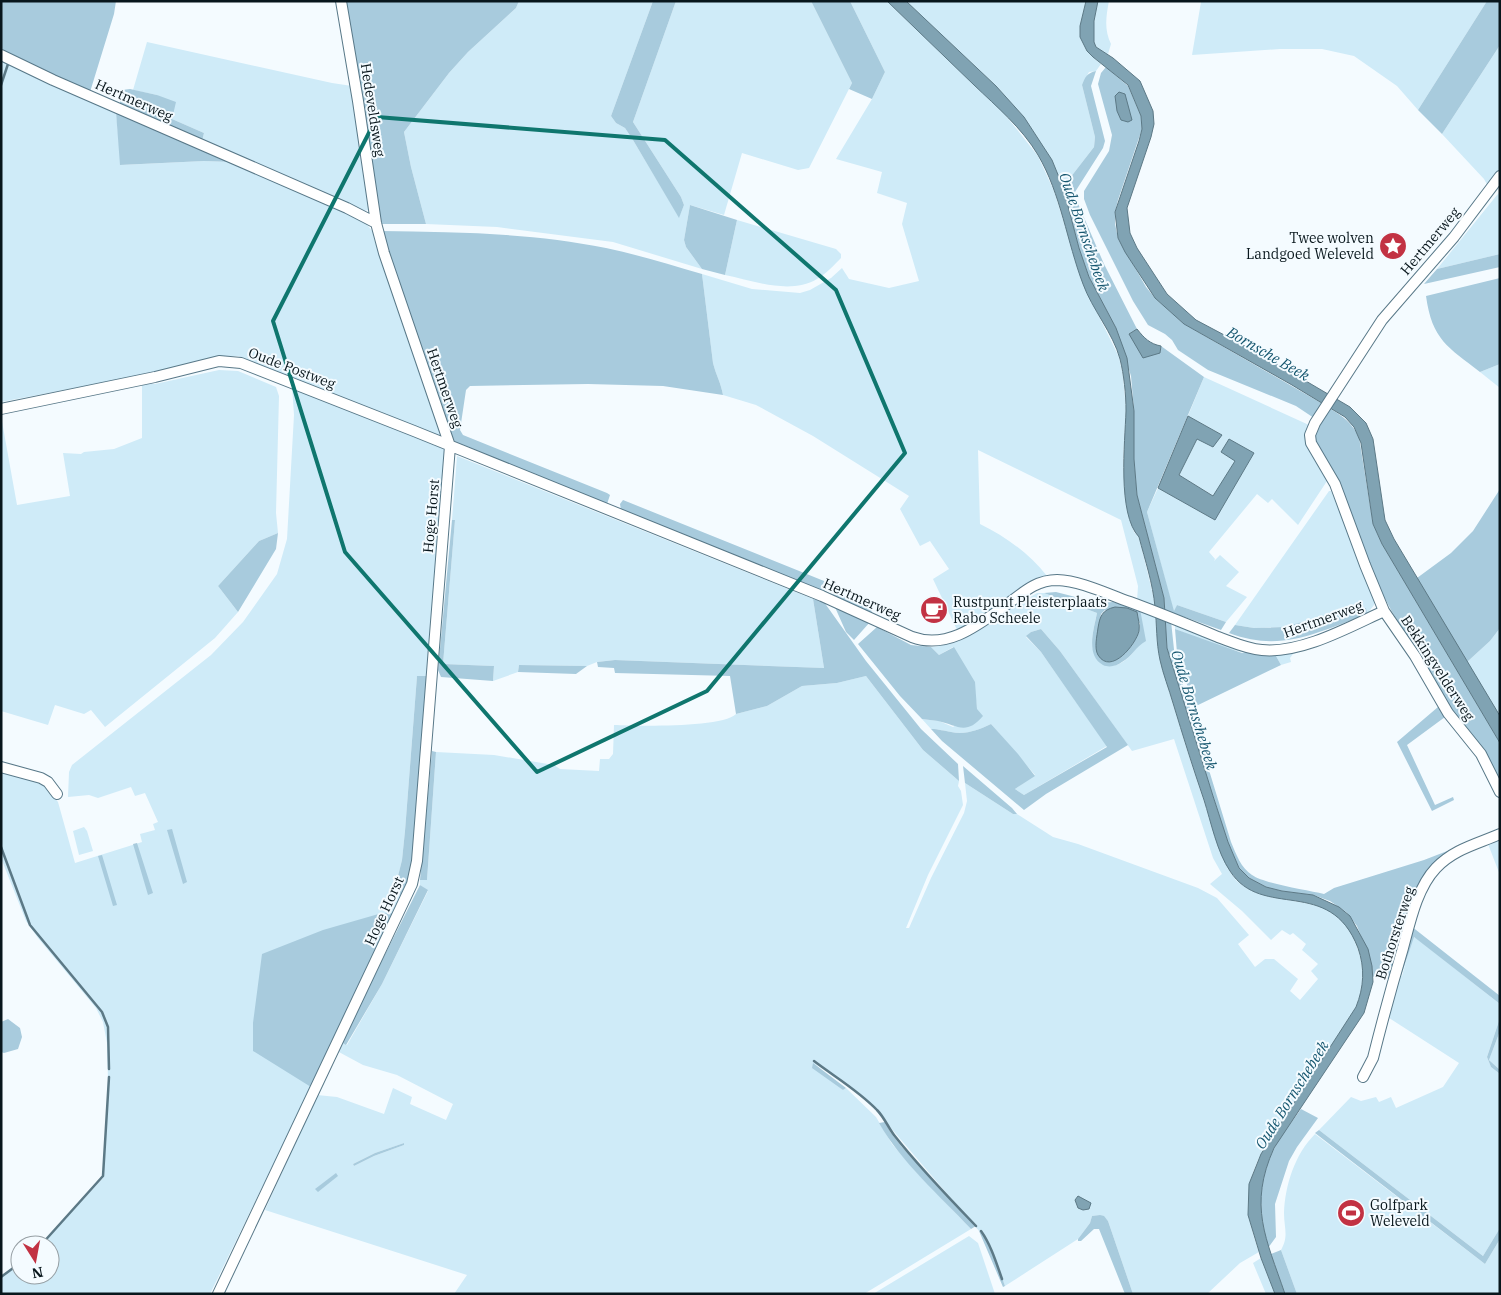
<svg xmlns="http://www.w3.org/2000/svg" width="1501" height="1295" font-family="'IBM Plex Serif',serif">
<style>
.green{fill:#cfebf8;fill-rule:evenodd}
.forest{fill:#a8cbdd;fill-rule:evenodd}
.water{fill:#80a3b3;stroke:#5c7986}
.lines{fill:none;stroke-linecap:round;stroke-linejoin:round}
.stream{stroke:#5c7986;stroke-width:2.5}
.minor-casing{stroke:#587888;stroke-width:12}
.minor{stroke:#fff;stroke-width:10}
.marked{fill:none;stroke:#0f766e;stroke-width:4;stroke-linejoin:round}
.labels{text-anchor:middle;stroke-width:4;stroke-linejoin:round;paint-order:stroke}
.street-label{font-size:14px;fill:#08161c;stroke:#f4fbff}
.poi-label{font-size:14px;fill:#08161c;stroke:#f4fbff;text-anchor:start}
.water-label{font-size:15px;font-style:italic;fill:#15566f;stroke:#f4fbff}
</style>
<rect width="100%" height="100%" fill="#f4fbff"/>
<path class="green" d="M519,1H653L611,116L616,123L625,128L633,140L679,217L684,205L681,197L633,122L676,1H811L852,83L809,168L798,170L742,153L724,215L690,205L684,240L686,247L702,269L613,242L497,227L426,224L411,167L404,132L449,73L468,52L516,8Z
M850,1H887L1003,112L1038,156L1054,191L1084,286L1119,357L1123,376L1126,410L1123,459L1125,495L1134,532L1139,537L1156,607L1137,601L1138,586L1121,520L978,450L980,524C1006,537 1029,553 1047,576L1035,580L957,630L933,579L949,569L930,541L920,546L900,509L909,496L813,436L756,405L723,395C721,383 716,375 713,363L702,274L752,289L800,293L810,290L831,278L842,268L849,279L889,288L919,281L902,224L907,203L877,193L882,172L836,159L872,99L885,72Z
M906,1H1086L1080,26L1093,57L1101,64L1096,71L1089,72L1082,85L1095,137L1094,147L1063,187L1052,160L1024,117L996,86Z
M1098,1H1109C1106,16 1104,30 1111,44L1108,54C1104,52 1098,50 1095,45C1090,36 1096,12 1098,1Z
M1487,1L1418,110L1397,86L1354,56L1322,49H1280L1192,55L1201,2Z
M147,42L332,83L352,86L370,205L368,210L364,211L202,141L204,133L172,119L157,95L133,90Z
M1500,45V168L1488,186L1484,179L1442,134Z
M1,60L116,112L121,165L204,161L232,162L317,197L364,221L373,232L374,239L443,439L238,356H225L137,376L1,402Z
M1500,192V254L1437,269L1497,195Z
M737,220L836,249L841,254V258C834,265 826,274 817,279C790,295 754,281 725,275Z
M1500,364V388L1480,372Z
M219,370L238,371L276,387L279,396L276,513L278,533L259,541L218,586L238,612L215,638L105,727L91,710L84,714L55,705L48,725L1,711V416L17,505L70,496L63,453L81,454L84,452L114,449L142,438V382L155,384Z
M1204,377L1309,425L1308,446L1312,456L1327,481L1298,525L1272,499L1268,503L1257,494L1209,552L1215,559L1214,561L1220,555L1239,572L1226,586L1247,597L1226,622L1177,605L1174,613L1147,512L1158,488L1215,520L1254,453L1229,439L1235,461L1214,496L1179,475L1197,439L1221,434L1188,416Z
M292,386L445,447L427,676H417L405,831L402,860L398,876L400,898L311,1087L210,1294H1V1278L20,1264V1275H50V1245H41L103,1178L108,1081L107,1043L103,1022L96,1008L38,938L26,921L1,858V768L42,782L58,802L75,863L142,842L140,834L155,830L153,824L158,822L145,793L135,796L131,787L98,798L89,795L68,797L69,772L72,765L211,655L243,622L277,574L287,539L294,415Z
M457,456L813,599L824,668L615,660L597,662L587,666L519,665L518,672L493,681L494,666L443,664L455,520H452Z
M1329,491H1331L1375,598L1374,605L1367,614L1365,608L1330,614L1284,627L1254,628L1235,625Z
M1037,593H1044L1097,613C1095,622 1092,634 1092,644C1093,659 1106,671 1121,663C1129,659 1134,651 1140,644V609L1156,615C1156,651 1167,683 1177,717C1191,765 1208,812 1224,860C1227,867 1231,874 1236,880C1241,885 1249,888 1256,891C1298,909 1337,892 1357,947C1365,967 1364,987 1356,1007L1261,1154C1243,1189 1246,1215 1259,1252L1240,1263L1207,1294H1133L1108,1221C1103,1215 1099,1215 1092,1216L1090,1223L1078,1239L1005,1286L984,1234L979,1231L872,1106L848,1086L814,1063L843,1090L846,1088L876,1117L892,1144L916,1172L971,1229L864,1294H454L467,1275L265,1210L317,1095L337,1097L384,1114L393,1088L412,1097L410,1104L446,1120L453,1104L397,1075L363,1065L337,1051L341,1042L347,1045L382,984L428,891L420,885V880H427L436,752L494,755L554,765L560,769L599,771L600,759H609L613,754L614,725C636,726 722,728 736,714L767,706L802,686L837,683L866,676L923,750L959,781L958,786L961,791L963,805L928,875L906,928H909L931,878L964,813L967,801L965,783L1013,814H1017L1053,837L1078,844L1198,888L1217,898L1249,935L1238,944L1255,967L1265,959H1274L1298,979L1290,991L1300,1000L1318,979L1311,971L1318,964L1302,950L1306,944L1293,933L1290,935L1282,930L1271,940L1242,911L1210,884L1222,874L1213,858L1174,739L1132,751L1060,651L1041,629L1031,632L1026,637L1041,652L1107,746L1024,795L1015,789L1035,775L991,724C978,730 966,735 951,732C944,731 939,729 931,729L922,719L939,721L953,727L977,709L974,682L953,647L939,655L931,647L940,646L959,639ZM404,1143V1145L374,1156L354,1166L353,1164L375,1153Z
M1175,624L1253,652L1334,636L1337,639L1293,654L1290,658L1291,662L1281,665L1276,656C1243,657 1206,641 1175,629Z
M1500,628V716L1467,662L1490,641Z
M84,827L87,831L93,851L79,855L73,831Z
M1500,837V875L1488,844Z
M1413,937L1416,938L1500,1004V1018L1487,1057L1491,1067L1500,1074V1228L1483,1256L1319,1130L1351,1097L1361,1101L1376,1097L1379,1102L1391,1097L1396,1108L1443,1087L1459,1063L1386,1016L1398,975L1402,976Z
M1500,1031V1070L1489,1060Z
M1315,1134L1485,1264L1500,1239V1294H1297L1281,1250C1289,1236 1284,1228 1284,1213C1285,1185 1295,1154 1315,1134Z
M969,1236L978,1243L995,1294H873Z
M1261,1258L1275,1294H1266L1253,1263Z"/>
<path class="forest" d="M1,1H116L114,14L90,92L1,50Z
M345,1H519L516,8L468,52L449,73L404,132L411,167L426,224H379Z
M653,1H676L633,122L681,197L684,205L679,218L633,140L625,128L616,123L611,116Z
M811,1H850L885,72L872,99L849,89L852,83Z
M1487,1H1500V45L1442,134L1418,110Z
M1106,67L1128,86L1141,116L1142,129L1118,200L1115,212V224L1118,238L1146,287L1155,298L1184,324L1323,404L1314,418L1296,406L1208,370L1178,350L1172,340L1165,334L1148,325L1133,301L1090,215L1084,199V191L1109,151L1112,135L1098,84L1101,73Z
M1096,71L1091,86L1105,141L1103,148L1075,192L1076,199L1104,264L1137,329L1129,334L1160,353L1161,346L1204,377L1147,512L1174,611L1177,605L1226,622L1221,630L1165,610L1164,598L1137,495L1134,459V411L1131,376L1116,328L1089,277L1079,248L1063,187L1094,147L1095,137L1082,85C1085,77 1087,73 1096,71Z
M130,89L157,95L176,102L172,119L204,133L202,141L120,105V95L122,90Z
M116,112L232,162L204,161L120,165Z
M690,205L737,220L725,275L702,269L686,247L684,240Z
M381,231C456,232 533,233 606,248C639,255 671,265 702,274L713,363C716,375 721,383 723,395L663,386L588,384L470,386L466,390L460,430L463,435L607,493L610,495L607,504L453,443Z
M1500,254V267L1424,284L1437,269Z
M1500,278V364L1480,372C1448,347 1432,340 1426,296Z
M1329,408C1343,416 1352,423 1359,437L1373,524L1382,544L1500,743V784L1460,724L1391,610L1379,587L1357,529L1315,446L1314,431Z
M1500,489V628L1490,641L1467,662L1417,578L1451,553L1473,531Z
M623,500L829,583L824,592L621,510L620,504Z
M452,520H455L443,664L494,666L493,681L441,677L438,670Z
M278,533L276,549L238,612L218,586L259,541Z
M834,591L873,608L871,613L834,596L833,595Z
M1056,592L1099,603L1113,602L1140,609L1146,641C1136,646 1132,657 1122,662C1117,666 1109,668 1103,665C1085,655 1094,629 1097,613L1044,593ZM1105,610L1140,623L1139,632L1131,645L1096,649L1101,614Z
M813,599L824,602L866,661L921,729L958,764L959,781L923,750L866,676L837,683L802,686L767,706L736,714L730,676L615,673L614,668L598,667L597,662L615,660L824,668Z
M834,605L870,622L854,640L846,632Z
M1366,608L1367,614C1319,632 1281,653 1229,633L1235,625L1254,628L1284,627L1330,614Z
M1165,619L1171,621L1175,659L1231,842C1236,854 1241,868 1252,875C1265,884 1307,890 1324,894L1334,888L1424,860L1455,848C1410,871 1401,934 1389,979L1373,977L1372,966L1357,926L1346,912L1330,901L1313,895L1282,891L1266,887L1249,878L1239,868L1228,842L1175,679L1167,648Z
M877,627L911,645L931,647L939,655L954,647L975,682L977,709L983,716C966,736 957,725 938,721C933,720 927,720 922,719L900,696L858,644Z
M1041,629L1060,651L1128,745L1046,794L1024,810L942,741L931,729C939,729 944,731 951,732C966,735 978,730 991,724L1018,754L1035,776L1015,789L1024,795L1107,747L1041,652L1026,636L1031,632Z
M1175,629L1242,653C1251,650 1265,656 1276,656L1281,665L1194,707L1177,653Z
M519,665L587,666L576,674L518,672Z
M417,676H427L411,882L400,899L398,876L402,860L405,831Z
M1438,707L1445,717L1407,745L1435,805L1453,797L1454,800L1432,811L1397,742Z
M432,751L436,752L427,880H420Z
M963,766L1012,808L1017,814H1013L965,783Z
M172,829L187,882L183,884L167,830Z
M137,843L153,893L148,895L133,844Z
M102,855L117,905L113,906L98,856Z
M420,885L428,890L382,984L346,1045L341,1042Z
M382,913H396L311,1087L253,1051V1023L262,954L323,930Z
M1411,926L1500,996V1004L1414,937L1401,976L1398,975Z
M1500,1018V1031L1489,1060L1500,1070V1074L1491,1067L1487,1057Z
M8,1019L20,1028L22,1037L18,1049L4,1053L1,1052V1022Z
M813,1063L846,1088L843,1090L812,1068Z
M1301,1109L1318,1118L1297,1147L1289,1161L1275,1204L1276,1237L1268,1248C1259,1214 1256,1179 1275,1147C1282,1134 1292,1122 1301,1109Z
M885,1122L891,1133L902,1147L976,1226L971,1229C939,1195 902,1163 879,1123Z
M1319,1130L1483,1256L1500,1228V1239L1485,1264L1315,1133Z
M404,1143V1145L374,1156L354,1166L353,1164L375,1153Z
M336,1173L338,1176L318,1192L315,1189Z
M1100,1215L1104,1216L1108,1221L1133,1294H1125L1099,1229H1094L1081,1241H1078V1239L1090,1223L1092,1216Z
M979,1231C990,1238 1000,1272 1005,1286L1003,1287Z
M1281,1250L1297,1294H1285L1271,1254Z"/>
<path class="water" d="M887,1H906L996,86L1024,117L1052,160L1063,187L1079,248L1089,277L1116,328L1127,358L1134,411V459L1137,495L1164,598L1167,648L1213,796L1228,842L1239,868L1249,878L1266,887L1282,891L1313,895L1339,907L1350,916L1368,949L1372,966L1373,982L1364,1013L1274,1148C1248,1206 1266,1238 1285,1294H1275L1261,1258L1248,1215L1249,1184L1261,1154L1356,1007C1364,987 1365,968 1358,948C1330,875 1262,921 1230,871C1217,852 1211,822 1204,800C1193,768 1183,736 1173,703C1169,689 1163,674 1160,660C1156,642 1157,625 1155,607C1153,584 1145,560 1139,537C1117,514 1125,442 1126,411C1126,394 1124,375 1120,359C1113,333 1092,309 1083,284C1067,242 1061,194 1038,155C1022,128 997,107 974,85C945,57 916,29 887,1Z
M1086,1H1098L1094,21V42L1096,47L1113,58L1140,81L1153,111L1154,124L1151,137L1127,208L1130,233L1137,248L1167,294L1196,320L1260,354L1350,407L1366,423L1373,439L1385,520L1394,539L1500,716V743L1382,544L1373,524L1361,443L1354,427L1345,417L1292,385L1184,324L1155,298L1125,252L1118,238L1115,212L1139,141L1142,129L1141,116L1128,85L1093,57L1087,51L1080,37V26Z
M1119,92L1125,94L1132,120L1128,122L1121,120L1117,111L1115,96Z
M1137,329C1144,338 1150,344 1161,346L1160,353L1143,358L1129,334Z
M1188,416L1222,435L1213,447L1197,439L1179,475L1213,496L1235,461L1221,452L1229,439L1254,453L1215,520L1158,488Z
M1115,607L1127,608L1137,612C1138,619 1140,624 1139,631C1136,644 1111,676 1098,655C1094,648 1097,636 1098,628C1100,616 1102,610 1115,607Z
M1078,1196L1091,1203L1089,1209L1083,1210L1078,1208L1075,1200Z"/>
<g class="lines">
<path class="stream" d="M1,85L8,64
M1,847L30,925L102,1012L108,1027L109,1069
M814,1061C835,1077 859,1091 877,1110C884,1117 888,1127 894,1135C919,1167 948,1197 976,1226
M981,1231C991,1245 996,1262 1002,1279
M41,1245L103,1176L109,1077
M1,1277L20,1263"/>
<g class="minor-casing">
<path id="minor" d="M1,55L53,80L347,208L376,223
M1500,176L1454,237L1382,320L1315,423L1310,435L1311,443L1335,484L1365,565L1384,611L1415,656L1448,713L1481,754L1500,792
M1,409L155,377L219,361L241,363L414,431L822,596L912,637C950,651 983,621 1013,600C1027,589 1039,580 1057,580C1082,581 1107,594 1130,602C1160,613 1189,625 1218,637C1232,642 1247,649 1262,650C1301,654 1349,627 1384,611
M1,767L41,778L48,782L57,794
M1363,1077L1373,1058C1382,1022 1392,985 1403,948C1410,922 1417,888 1436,868C1454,849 1477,844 1500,834
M218,1294L412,884L417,861L450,446L384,253L376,223L358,101L341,1"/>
</g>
<use href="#minor" class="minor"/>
</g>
<path class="marked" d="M377,117L665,140L836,290L905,453L707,691L537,772L345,552L273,321Z"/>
<defs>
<g id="sight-disc" transform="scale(1.4375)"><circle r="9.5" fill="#c23243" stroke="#f4fbff"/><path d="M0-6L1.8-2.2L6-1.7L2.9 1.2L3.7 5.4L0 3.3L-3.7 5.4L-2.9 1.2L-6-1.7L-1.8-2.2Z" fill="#fff"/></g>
<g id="cafe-disc" transform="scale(1.4375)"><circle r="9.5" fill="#c23243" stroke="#f4fbff"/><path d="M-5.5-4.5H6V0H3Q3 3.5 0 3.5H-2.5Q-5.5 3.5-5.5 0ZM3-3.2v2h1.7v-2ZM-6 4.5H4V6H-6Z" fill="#fff"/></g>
<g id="stadium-disc" transform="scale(1.4375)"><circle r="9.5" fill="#c23243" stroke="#f4fbff"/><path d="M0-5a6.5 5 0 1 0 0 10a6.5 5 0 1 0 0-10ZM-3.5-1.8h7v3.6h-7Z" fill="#fff"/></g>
</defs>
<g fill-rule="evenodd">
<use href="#sight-disc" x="1393" y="246"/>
<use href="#cafe-disc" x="934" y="610"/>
<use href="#stadium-disc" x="1351" y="1213"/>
</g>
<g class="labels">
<g class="street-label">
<text transform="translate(134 100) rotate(24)" y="5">Hertmerweg</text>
<text transform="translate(373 110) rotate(81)" y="5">Hedeveldsweg</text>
<text transform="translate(1430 241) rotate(-50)" y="5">Hertmerweg</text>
<text transform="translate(292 368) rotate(21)" y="5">Oude Postweg</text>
<text transform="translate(445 388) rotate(71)" y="5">Hertmerweg</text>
<text transform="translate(431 516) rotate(-85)" y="5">Hoge Horst</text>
<text transform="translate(862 599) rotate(24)" y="5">Hertmerweg</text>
<text transform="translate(1323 619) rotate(-20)" y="5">Hertmerweg</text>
<text transform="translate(1438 668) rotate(57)" y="5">Bekkingvelderweg</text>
<text transform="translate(384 911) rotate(-65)" y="5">Hoge Horst</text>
<text transform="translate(1395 933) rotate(-72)" y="5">Bothorsterweg</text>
</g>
<g class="poi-label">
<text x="1374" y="243" text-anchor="end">Twee wolven<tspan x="1374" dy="16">Landgoed Weleveld</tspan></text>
<text x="953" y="607">Rustpunt Pleisterplaats<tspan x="953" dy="16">Rabo Scheele</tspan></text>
<text x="1370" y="1210">Golfpark<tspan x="1370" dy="16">Weleveld</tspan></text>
</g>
<g class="water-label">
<text transform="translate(1084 232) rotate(71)" y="5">Oude Bornschebeek</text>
<text transform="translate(1268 354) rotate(30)" y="5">Bornsche Beek</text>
<text transform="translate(1194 710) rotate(73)" y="5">Oude Bornschebeek</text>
<text transform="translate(1292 1095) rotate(-58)" y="5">Oude Bornschebeek</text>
</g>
</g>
<rect width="1501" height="1295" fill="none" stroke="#08161c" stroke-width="5"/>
<g transform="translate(35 1260) rotate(169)"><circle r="24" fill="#f4fbff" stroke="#969fa4"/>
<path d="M0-4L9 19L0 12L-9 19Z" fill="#c23243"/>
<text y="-8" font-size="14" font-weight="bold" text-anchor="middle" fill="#08161c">N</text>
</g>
</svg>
